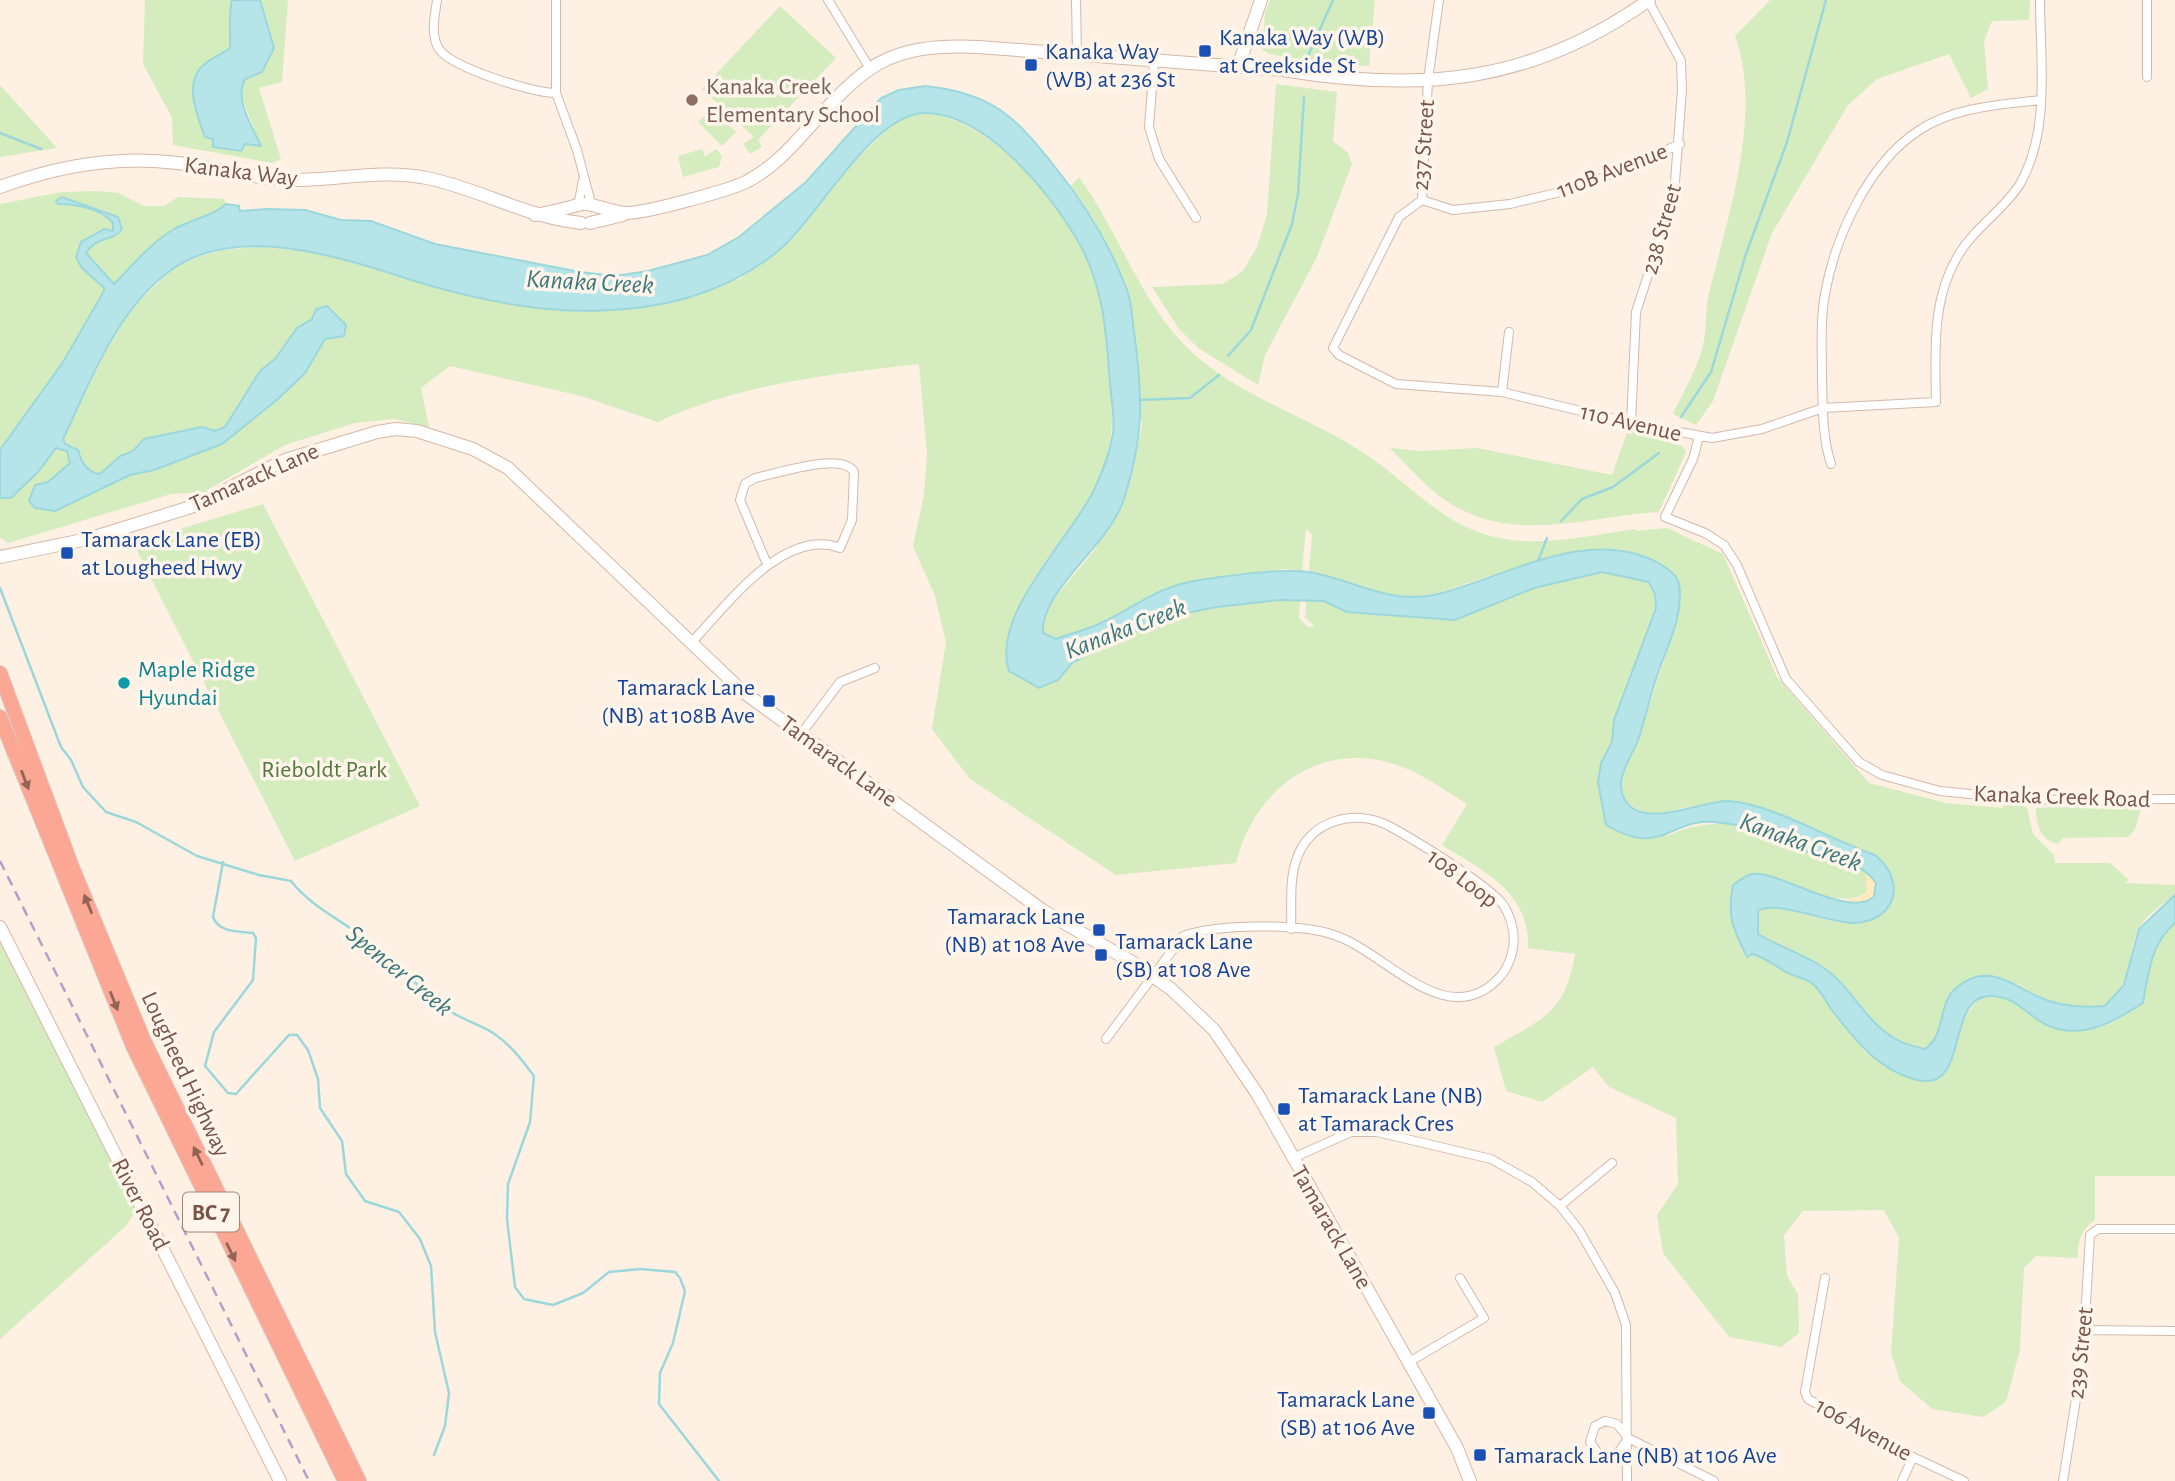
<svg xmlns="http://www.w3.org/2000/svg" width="2175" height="1481" font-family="'Alegreya Sans',sans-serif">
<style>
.green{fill:#d5ecbf}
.sand{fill:#ffeabb}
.water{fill:#b5e5e8;stroke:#9bd7db;stroke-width:2}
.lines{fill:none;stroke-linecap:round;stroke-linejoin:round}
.stream{stroke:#9bd7db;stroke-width:2.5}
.street-casing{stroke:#d2b9ab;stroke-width:10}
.secondary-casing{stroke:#d5b8a7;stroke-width:14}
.highway-casing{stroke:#d9cfcb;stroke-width:16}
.street{stroke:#fff;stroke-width:8}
.secondary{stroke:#fff;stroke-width:12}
.highway{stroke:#fca694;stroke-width:14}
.rail{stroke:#b2a0c8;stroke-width:2.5;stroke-dasharray:10 7;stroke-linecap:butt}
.oneway{fill:#926456}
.transit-dot{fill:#1a4fb4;stroke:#fff5ea;stroke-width:2.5}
.education-dot{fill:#8d6e63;stroke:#fff5ea;stroke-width:2.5}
.culture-dot{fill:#0f9aa8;stroke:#fff5ea;stroke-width:2.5}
.labels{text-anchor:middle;stroke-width:7;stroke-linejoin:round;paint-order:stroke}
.shield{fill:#fff5ea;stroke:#a08478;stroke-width:2}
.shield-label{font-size:23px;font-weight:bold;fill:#775447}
.transit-label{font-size:24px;fill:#164399;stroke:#fff5ea;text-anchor:start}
.education-label{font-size:24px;fill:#785e54;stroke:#fff5ea;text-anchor:start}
.street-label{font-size:24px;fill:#775447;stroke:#fff5ea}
.culture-label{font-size:24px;fill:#0d838f;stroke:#fff5ea;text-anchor:start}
.park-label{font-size:24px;fill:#52783c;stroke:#fff5ea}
.water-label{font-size:26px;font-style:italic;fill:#3a787e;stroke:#fff5ea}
</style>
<rect width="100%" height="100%" fill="#fef0e2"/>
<path class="green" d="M145,0H232C228,16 231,31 230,48L206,63L213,139L229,148L241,151L245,144L260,145L239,90L262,11L260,0H288L282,82L259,88L281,159L272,163L173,145L172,118L143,64Z
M1270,0H1375L1369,66L1335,65L1269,54L1262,49L1265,13Z
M1770,0H2030L2029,20L1992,21L1984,41L1988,89L1971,98L1949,54L1877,79L1848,105L1772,233L1713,401L1696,425L1673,414C1683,392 1700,365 1704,340C1707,324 1705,309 1709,293C1728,217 1763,113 1735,36Z
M780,6L836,58L758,140L762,147L750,154L743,144L754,137L702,89Z
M1276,84L1337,92L1333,141L1348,153L1352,164L1316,259L1265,355L1258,385L1198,348L1179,329L1152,287L1223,284L1243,271L1257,247L1267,214Z
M0,85L57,148L0,157Z
M712,109L736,132L722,146L698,122Z
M924,113C1001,118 1087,233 1104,303C1108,320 1107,339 1108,356C1111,394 1117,429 1104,466C1084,524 1018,579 1010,635L1057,680C1110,621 1224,599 1300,601L1299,618L1308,627L1315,626L1305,618L1306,601H1324L1347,612L1455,620L1534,588L1602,572L1649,582L1655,594L1656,608L1614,720L1612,742L1601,763L1598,782L1667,836C1704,819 1743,820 1781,838C1789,842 1797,848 1805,851C1826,858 1846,859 1866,872L1867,892C1843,912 1781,881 1754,874L1733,886C1728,919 1733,928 1746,957L1752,954L1775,962L1783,971L1812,983L1866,1053L1950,1066C1959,1030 1971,971 2022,1005C2044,1020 2051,1029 2080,1030C2103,1032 2125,1015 2143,1003C2148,974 2151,943 2175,923V1176H2095V1220C2081,1230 2078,1240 2078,1258L2036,1256L2024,1268L2020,1349L2006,1402L1983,1417L1932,1409L1900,1381L1891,1353L1899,1238L1884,1210L1803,1211L1784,1235L1787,1276L1798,1294L1799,1333L1781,1347L1729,1337L1663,1253L1657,1215L1678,1184L1676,1118L1609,1087L1593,1067L1542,1102L1506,1091L1494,1047C1541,1019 1565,1015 1575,954L1528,948C1530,892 1484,871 1442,845L1467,804C1444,790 1422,773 1397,765C1320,739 1254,789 1236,863L1116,875L970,779L932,729L946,642L935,596L913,546L924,495L927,454L919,364C831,374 739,384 658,422L581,396L450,366L421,388L429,427L394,419L355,423L285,445L204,492L171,494L8,543L0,538V498H11L56,448L67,451L70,463L48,482H41L35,508L55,511L130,475L154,470L222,444L278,399L305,373L325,339L312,319L297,328L275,359L260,371L225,427L215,431L202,427L144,439L133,451L120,456L100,475C86,472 79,458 73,446L64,444L62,439L117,330L139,301L175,267L198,257L222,250L258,247L325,253L410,280L518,305L740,279L797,233L848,168L891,125L907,115Z
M702,149L705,157L716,149L722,156L719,167L683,177L678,156Z
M1079,177C1116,228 1137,292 1179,339C1231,397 1310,414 1371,458C1413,487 1443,525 1495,537C1541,548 1590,535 1636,529L1637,531L1667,528L1723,554L1777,677L1869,783L1946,803L2003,808L2002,803L2023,805L2027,808L2033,834L2054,855L2055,863H2110L2129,880L2125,883L2175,885V895C2163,903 2144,917 2138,930C2125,961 2136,979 2105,1006C2072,1009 2046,1002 2018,984L1946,1005L1934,1043L1925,1049L1910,1046L1885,1032L1821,965L1758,934V911L1771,906L1839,923L1886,912L1875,855L1749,804L1732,801L1687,807L1654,815L1635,808L1625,800L1622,789L1625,762L1637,743L1678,617V581L1621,549L1543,558L1438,593L1412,598L1386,596L1309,572L1312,535L1306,528L1302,571L1284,569L1167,587L1100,623L1056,639L1043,633L1047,607L1093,552L1123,502L1142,426L1128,293L1093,218L1071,186Z
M99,191L119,193L144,206H164L178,197L225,199L226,204C213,216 193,219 176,228C151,242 133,263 114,284L86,253L96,240L118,235V217L62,197V205C77,201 103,211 113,223V231C102,229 94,231 87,239C65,263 87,272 104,288V291L63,362L0,450V204L61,192Z
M1628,430L1682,446L1686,452L1659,512C1592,516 1521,542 1458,508C1432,494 1410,469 1390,448L1420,451L1477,448L1612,475Z
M263,504L420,806L295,861L133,543Z
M2087,806H2140L2141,809L2135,829L2128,837L2063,838L2058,844C2040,840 2036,824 2036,808Z
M0,939L136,1211L126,1226L0,1339Z"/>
<path class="sand" d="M1866,872L1876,883L1874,897L1858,903L1845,900L1860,898L1867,892Z"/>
<path class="water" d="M232,0H260L274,48L262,72L245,79C234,100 252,126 261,146L245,144L241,151L213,147V139L205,137C197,115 182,80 206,63C213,57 222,54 230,48C231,31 228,16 232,0Z
M925,86C992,93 1015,116 1055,167C1085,204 1110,245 1127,290C1132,303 1132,319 1134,332C1143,398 1144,435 1124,499C1109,546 1040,590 1043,633L1056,639C1070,634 1085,630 1099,624C1132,609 1157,587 1194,581C1223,576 1281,568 1308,572C1354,579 1389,606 1438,594C1506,577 1591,524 1660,564C1668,569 1677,575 1679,584C1684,618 1666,647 1656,679C1649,699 1645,720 1638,740C1632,757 1613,779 1625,800C1643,830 1700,801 1728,801C1771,803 1832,841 1875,855C1906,880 1898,920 1855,923C1831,924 1774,899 1758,911V934C1778,946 1802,954 1821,966C1861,992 1867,1039 1925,1049C1946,1035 1938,1004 1955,989C1984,962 2008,982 2037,996C2059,1007 2082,1008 2105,1006L2124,985L2139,929L2175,895V923C2151,943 2148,974 2143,1003C2115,1021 2084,1040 2049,1026C2028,1017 2019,998 1993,996C1943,993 1972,1093 1917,1080C1878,1070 1855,1040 1832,1010C1826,1002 1821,991 1813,984C1805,977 1793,977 1784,971C1773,964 1766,958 1752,954L1747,957C1733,928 1727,919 1733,885C1739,881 1744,876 1752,874C1779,870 1847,919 1874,897L1876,883C1859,858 1830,860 1805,851C1796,848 1789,841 1781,838C1762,828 1735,824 1713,822C1669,819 1662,858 1606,825L1598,782L1601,763L1612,742L1614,720L1656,608L1655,594L1649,582L1602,572L1534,588L1455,620L1347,612L1324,601L1279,600L1217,607L1181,614L1117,639L1072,663L1058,680L1039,688L1009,671C990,615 1071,538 1094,490C1102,473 1110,453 1113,433C1115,416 1111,399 1110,382C1106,331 1104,287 1078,241C1049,192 986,113 925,113C872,113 818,218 778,251C751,273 721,288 687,298C634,313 571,314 516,305C481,299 442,290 408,279C341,257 239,224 174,268C117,307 92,379 63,439L65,444L78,450C81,462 88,473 100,474L120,456L133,451L144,439L202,427L215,431L225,427L260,371L275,359L297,328L312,319L316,309L327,306L346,325L344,336L325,339L305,373L278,399L222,444L154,470L130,475L55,511L35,508L29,501L35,485L48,482L70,463L67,451L56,448L38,472L11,498H0V450L63,362L104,291V288L82,268L76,257L81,242L104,229L113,231V223C100,208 76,204 58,204L56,201L62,197L118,217L122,229C113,242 98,235 86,253L114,284C134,264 151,242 176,228C193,219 213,216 226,204L239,206L240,211L268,209L305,210L341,220L371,221L435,244L580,272L615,276L648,271L707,255L739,237L806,182L881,98L899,90Z"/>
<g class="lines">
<path class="stream" d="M1308,56L1333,0
M0,133L41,149
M1228,356L1251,330L1292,224L1298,194L1304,97
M1139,400L1190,398L1219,375
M1681,417L1711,372L1746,254L1787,142L1826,0
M1561,521L1582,499L1613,487L1659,453
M1538,561L1547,538
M0,588L61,747L71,760L83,787L106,812L136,822L197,856L259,875L291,881C310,905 335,917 359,934C391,958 417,988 450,1011C463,1020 479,1024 493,1033C510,1044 522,1060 534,1076L530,1122L508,1184L507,1219L515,1287L524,1299L553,1305L583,1293L609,1272L640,1269L675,1272L680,1278L685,1291L673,1343L660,1373L659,1404L719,1481
M223,862L213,917C219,933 238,931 253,933L256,938L253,980L214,1032L205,1066L228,1093L236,1094L289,1035H297L308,1050L318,1079L320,1108L342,1141L346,1174L365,1201L399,1212L420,1239L431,1266L435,1332L449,1393L445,1426L434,1455"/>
<g class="street-casing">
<path id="street" d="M437,0C435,15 430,35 439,49C452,68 533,93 556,93
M556,0V93L577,150L592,207
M828,0L869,67
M1076,0L1077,54
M2147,0V77
M1154,62L1149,127L1159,159L1196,218
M1422,200L1399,217L1333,348L1339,355L1396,384L1502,392L1631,423L1712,438L1762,429L1823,408L1936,402C1935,349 1931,294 1963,248C1979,225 2005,208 2020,184C2051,130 2040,59 2040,0
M1422,200L1453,210L1510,204L1582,187L1680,144
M1422,200L1428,80L1439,0
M578,206L583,180
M1502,392L1509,332
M1631,423L1636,312L1674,195L1682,90L1681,61L1648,0
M1699,437L1693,459L1665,517L1705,533L1724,545L1737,565L1786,679L1859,762L1882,775L1940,791L2031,800L2175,799
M1831,464C1822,436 1823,408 1822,380C1822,351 1820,322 1825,294C1835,237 1868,164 1918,131C1953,107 1999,105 2040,100
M767,564L740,500L745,484L755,478C776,474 842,451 854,472L852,520L840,548
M690,644C724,609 783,526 840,548
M801,734L840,682L875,668
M1106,1039L1183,936C1217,924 1299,923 1334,935C1385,951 1445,1033 1498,979C1510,967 1516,947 1513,930C1511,919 1506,906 1497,898C1473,876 1420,843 1391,827C1356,807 1308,820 1296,861C1289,881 1292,907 1291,929
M1293,1158L1351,1132H1377L1491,1159L1532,1182L1560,1206L1579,1230L1615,1293L1626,1325L1627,1481
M1560,1206L1612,1163
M1825,1278L1805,1392L1808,1399L1913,1457L1964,1481
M2085,1330L2175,1331
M1409,1362L1484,1318L1460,1278
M1605,1421L1617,1424L1628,1438C1621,1450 1616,1459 1600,1456L1590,1442L1595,1426Z
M1628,1438L1714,1481
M1902,1481L1913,1457
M2063,1481L2083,1355L2090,1235L2098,1229H2175"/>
</g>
<g class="secondary-casing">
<path id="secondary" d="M1238,67L1261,0
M0,187C57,166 117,155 178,163C217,168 255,179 294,180C338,180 383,169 427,178C480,189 526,217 581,223
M535,215C552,212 566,208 582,204C591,202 615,214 628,213C649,212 727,191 746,182C769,170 786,153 803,134C863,68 883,43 978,47L1283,70C1422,93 1532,83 1649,0
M590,223L623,215
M0,557L88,539L194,506L285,460L377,432L396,429L417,431L473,449L508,468L742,691L1042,910L1137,965L1171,989L1214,1030L1258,1095L1457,1448L1470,1481
M0,927L280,1481"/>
</g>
<g class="highway-casing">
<path id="highway" d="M0,673L72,867L144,1041L359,1481
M0,717L133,1046L345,1481"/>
</g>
<use href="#street" class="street"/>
<use href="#secondary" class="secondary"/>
<use href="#highway" class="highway"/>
<path class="rail" d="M0,861L309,1481"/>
</g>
<defs><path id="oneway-solid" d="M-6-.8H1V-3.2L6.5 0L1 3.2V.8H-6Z" transform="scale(1.75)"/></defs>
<g class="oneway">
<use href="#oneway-solid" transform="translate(25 780) rotate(69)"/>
<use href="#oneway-solid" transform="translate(88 904) rotate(-112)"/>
<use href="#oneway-solid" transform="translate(114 1001) rotate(68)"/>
<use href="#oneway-solid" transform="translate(198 1156) rotate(-116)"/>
<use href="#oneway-solid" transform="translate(231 1252) rotate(64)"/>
</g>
<g class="transit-dot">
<rect x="1198" y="44" width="14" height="14" rx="3.5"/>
<rect x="1024" y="58" width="14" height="14" rx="3.5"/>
<rect x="60" y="546" width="14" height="14" rx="3.5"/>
<rect x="762" y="694" width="14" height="14" rx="3.5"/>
<rect x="1092" y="923" width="14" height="14" rx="3.5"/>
<rect x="1094" y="948" width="14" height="14" rx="3.5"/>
<rect x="1277" y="1102" width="14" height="14" rx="3.5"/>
<rect x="1422" y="1406" width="14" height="14" rx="3.5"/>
<rect x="1473" y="1448" width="14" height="14" rx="3.5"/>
</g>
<circle class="education-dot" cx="692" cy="100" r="7"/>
<circle class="culture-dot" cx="124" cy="683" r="7"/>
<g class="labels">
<rect class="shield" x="183" y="1192.5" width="56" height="39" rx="5"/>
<g class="shield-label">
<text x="211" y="1220">BC 7</text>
</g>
<g class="transit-label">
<text x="1219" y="45">Kanaka Way (WB)<tspan x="1219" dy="28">at Creekside St</tspan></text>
<text x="1045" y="59">Kanaka Way<tspan x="1045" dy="28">(WB) at 236 St</tspan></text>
<text x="81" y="547">Tamarack Lane (EB)<tspan x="81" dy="28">at Lougheed Hwy</tspan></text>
<text x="755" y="695" text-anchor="end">Tamarack Lane<tspan x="755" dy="28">(NB) at 108B Ave</tspan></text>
<text x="1085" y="924" text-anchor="end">Tamarack Lane<tspan x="1085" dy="28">(NB) at 108 Ave</tspan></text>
<text x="1115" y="949">Tamarack Lane<tspan x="1115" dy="28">(SB) at 108 Ave</tspan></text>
<text x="1298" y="1103">Tamarack Lane (NB)<tspan x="1298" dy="28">at Tamarack Cres</tspan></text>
<text x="1415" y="1407" text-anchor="end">Tamarack Lane<tspan x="1415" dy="28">(SB) at 106 Ave</tspan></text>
<text x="1494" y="1463">Tamarack Lane (NB) at 106 Ave</text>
</g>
<g class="education-label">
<text x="706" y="94">Kanaka Creek<tspan x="706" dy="28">Elementary School</tspan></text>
</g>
<g class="street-label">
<text transform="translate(1423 145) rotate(-86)" y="8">237 Street</text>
<text transform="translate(1612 170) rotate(-21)" y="8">110B Avenue</text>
<text transform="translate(241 171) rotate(7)" y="8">Kanaka Way</text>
<text transform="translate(1661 229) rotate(-74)" y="8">238 Street</text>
<text transform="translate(1631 422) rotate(13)" y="8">110 Avenue</text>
<text transform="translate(254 477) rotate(-24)" y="8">Tamarack Lane</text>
<text transform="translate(839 761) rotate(36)" y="8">Tamarack Lane</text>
<text transform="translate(2062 796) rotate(2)" y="8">Kanaka Creek Road</text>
<text transform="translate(1463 878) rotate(37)" y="8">108 Loop</text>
<text transform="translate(186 1074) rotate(65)" y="8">Lougheed Highway</text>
<text transform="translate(141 1204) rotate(63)" y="8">River Road</text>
<text transform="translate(1332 1227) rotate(60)" y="8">Tamarack Lane</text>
<text transform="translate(2080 1353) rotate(-84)" y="8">239 Street</text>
<text transform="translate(1864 1429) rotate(29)" y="8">106 Avenue</text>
</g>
<g class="culture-label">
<text x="138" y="677">Maple Ridge<tspan x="138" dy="28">Hyundai</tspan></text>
</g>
<g class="park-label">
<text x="324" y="777">Rieboldt Park</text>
</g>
<g class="water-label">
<text transform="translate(590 281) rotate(3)" y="9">Kanaka Creek</text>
<text transform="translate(1125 628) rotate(-21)" y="9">Kanaka Creek</text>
<text transform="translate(1801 841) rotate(20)" y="9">Kanaka Creek</text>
<text transform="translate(400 970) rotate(39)" y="9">Spencer Creek</text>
</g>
</g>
</svg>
